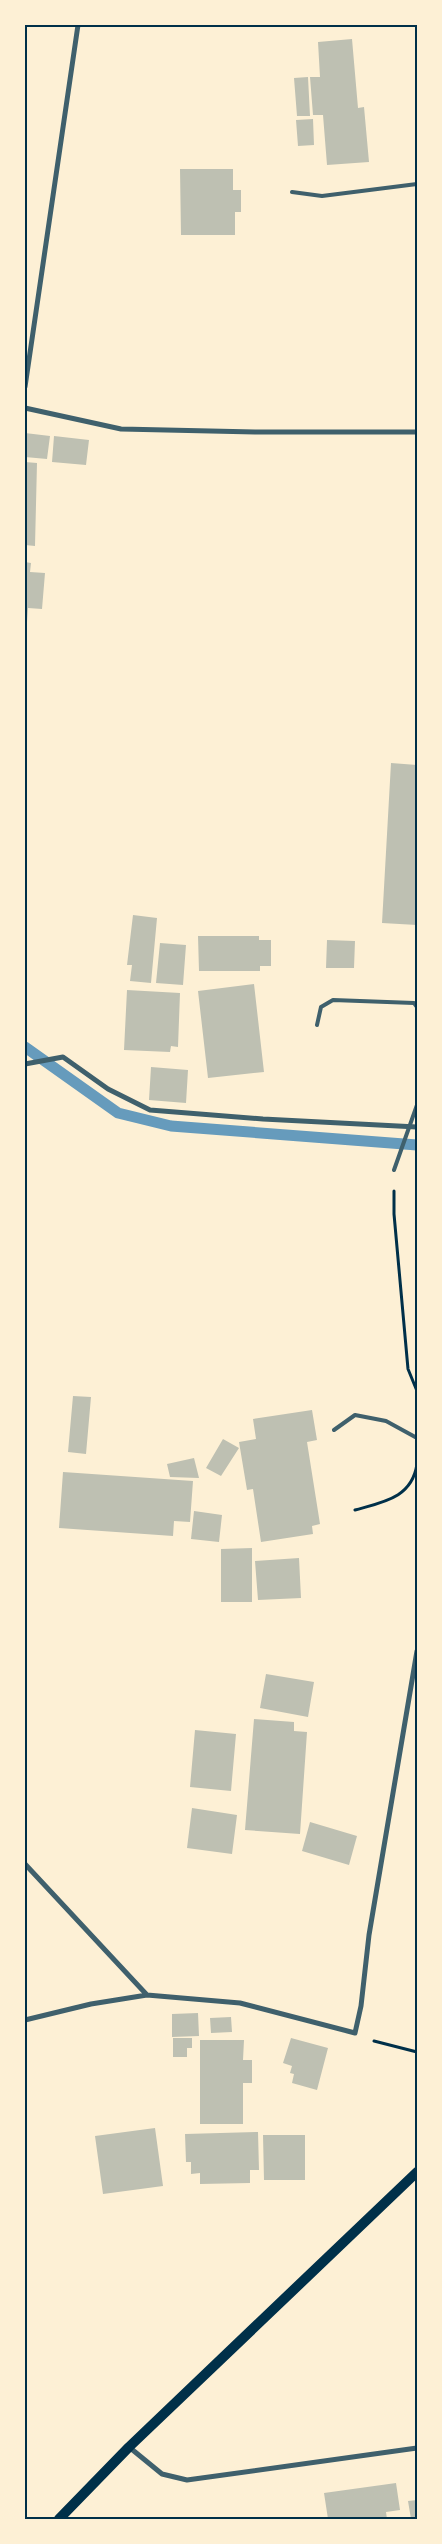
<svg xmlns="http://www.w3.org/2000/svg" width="442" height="2544" font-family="Poppins,sans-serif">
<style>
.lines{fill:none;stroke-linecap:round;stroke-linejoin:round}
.stream{stroke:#669bbc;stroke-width:11}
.building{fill:#bec0b2}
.path{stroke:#003049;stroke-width:3}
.service{stroke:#3f606c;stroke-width:4}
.minor{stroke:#3f606c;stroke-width:5}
.secondary{stroke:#003049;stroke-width:10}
.neatline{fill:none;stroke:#003049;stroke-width:2}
</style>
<rect width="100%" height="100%" fill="#fdf0d5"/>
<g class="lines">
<path class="stream" d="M25,1047L118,1113L171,1126L417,1145"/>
</g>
<path class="building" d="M352,39L358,108L364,107L369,162L327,165L323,115H313L310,77H320L318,42Z
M308,77L310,116H297L294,78Z
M313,119L314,145L298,146L296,120Z
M180,169H233V190H241V212H235V235H181Z
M25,433L50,436L47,459L25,457Z
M54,436L89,440L86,465L52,462Z
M25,462L37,463L35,546L25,545Z
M25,562L31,563L30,572L45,573L42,609L28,608L27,622Z
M391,763L417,765V925L382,923Z
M133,915L157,918L151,983L130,981L132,965H127Z
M198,936H259V940H271V966H260V971H199Z
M327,940L355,941L354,968H326Z
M160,943L186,945L183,985L156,983Z
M254,984L264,1072L208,1078L198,991Z
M127,990L180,993L178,1047L171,1046L170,1052L124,1050Z
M151,1067L188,1070L186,1103L149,1100Z
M73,1396L91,1397L86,1454L68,1452Z
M312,1410L317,1440L307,1442L320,1524L312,1526L313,1534L261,1542L253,1489L247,1490L239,1442L256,1439L253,1419Z
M223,1439L239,1448L221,1476L206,1468Z
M194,1458L199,1478L170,1477L167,1464Z
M63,1472L193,1481L190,1522L174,1521L173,1536L59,1528Z
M194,1511L222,1515L219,1542L191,1539Z
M252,1548V1602H221V1549Z
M299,1558L301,1598L258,1600L255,1561Z
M266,1674L314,1682L308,1717L260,1708Z
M254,1719L294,1722V1731L307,1732L300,1834L245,1830Z
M195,1730L236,1734L231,1791L190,1787Z
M192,1808L237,1815L232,1854L187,1848Z
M310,1822L357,1836L349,1865L302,1851Z
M198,2013L199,2036L172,2037V2014Z
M231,2017L232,2032L211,2033L210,2018Z
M173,2038H192V2048H187V2057H173Z
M291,2038L328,2048L317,2090L292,2083L294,2074L290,2073L292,2066L283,2063Z
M200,2040H244L243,2060H252V2083H243V2124H200Z
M155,2128L163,2186L103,2194L95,2136Z
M258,2132L259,2170H250V2183L200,2184V2173L191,2174V2162H186L185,2134Z
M263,2135H305V2180H264Z
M396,2483L400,2510L386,2512L387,2519H328L324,2493Z
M417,2500V2519H411L408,2501Z"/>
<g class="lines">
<path class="path" d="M394,1191V1214L408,1369L417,1391
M355,1510C383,1502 412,1498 417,1464
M374,2041L417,2052"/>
<path class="service" d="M292,192L322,196L417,184
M317,1025L321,1007L333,1000L414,1003L417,1007
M394,1170L417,1105
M334,1430L355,1415L386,1421L417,1438"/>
<path class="minor" d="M25,387L78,25
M25,408L121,429L255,432H417
M25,1064L63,1057L108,1089L150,1110L263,1119L417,1127
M25,1864L147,1995
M25,2020L91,2004L147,1995L240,2003L355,2033L361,2006L369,1935L417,1651
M129,2447L162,2474L187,2480L417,2448"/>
<path class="secondary" d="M59,2519L129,2447L417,2172"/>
</g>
<rect width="442" height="2544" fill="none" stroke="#fdf0d5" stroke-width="52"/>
<rect x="26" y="26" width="390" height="2492" class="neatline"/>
</svg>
